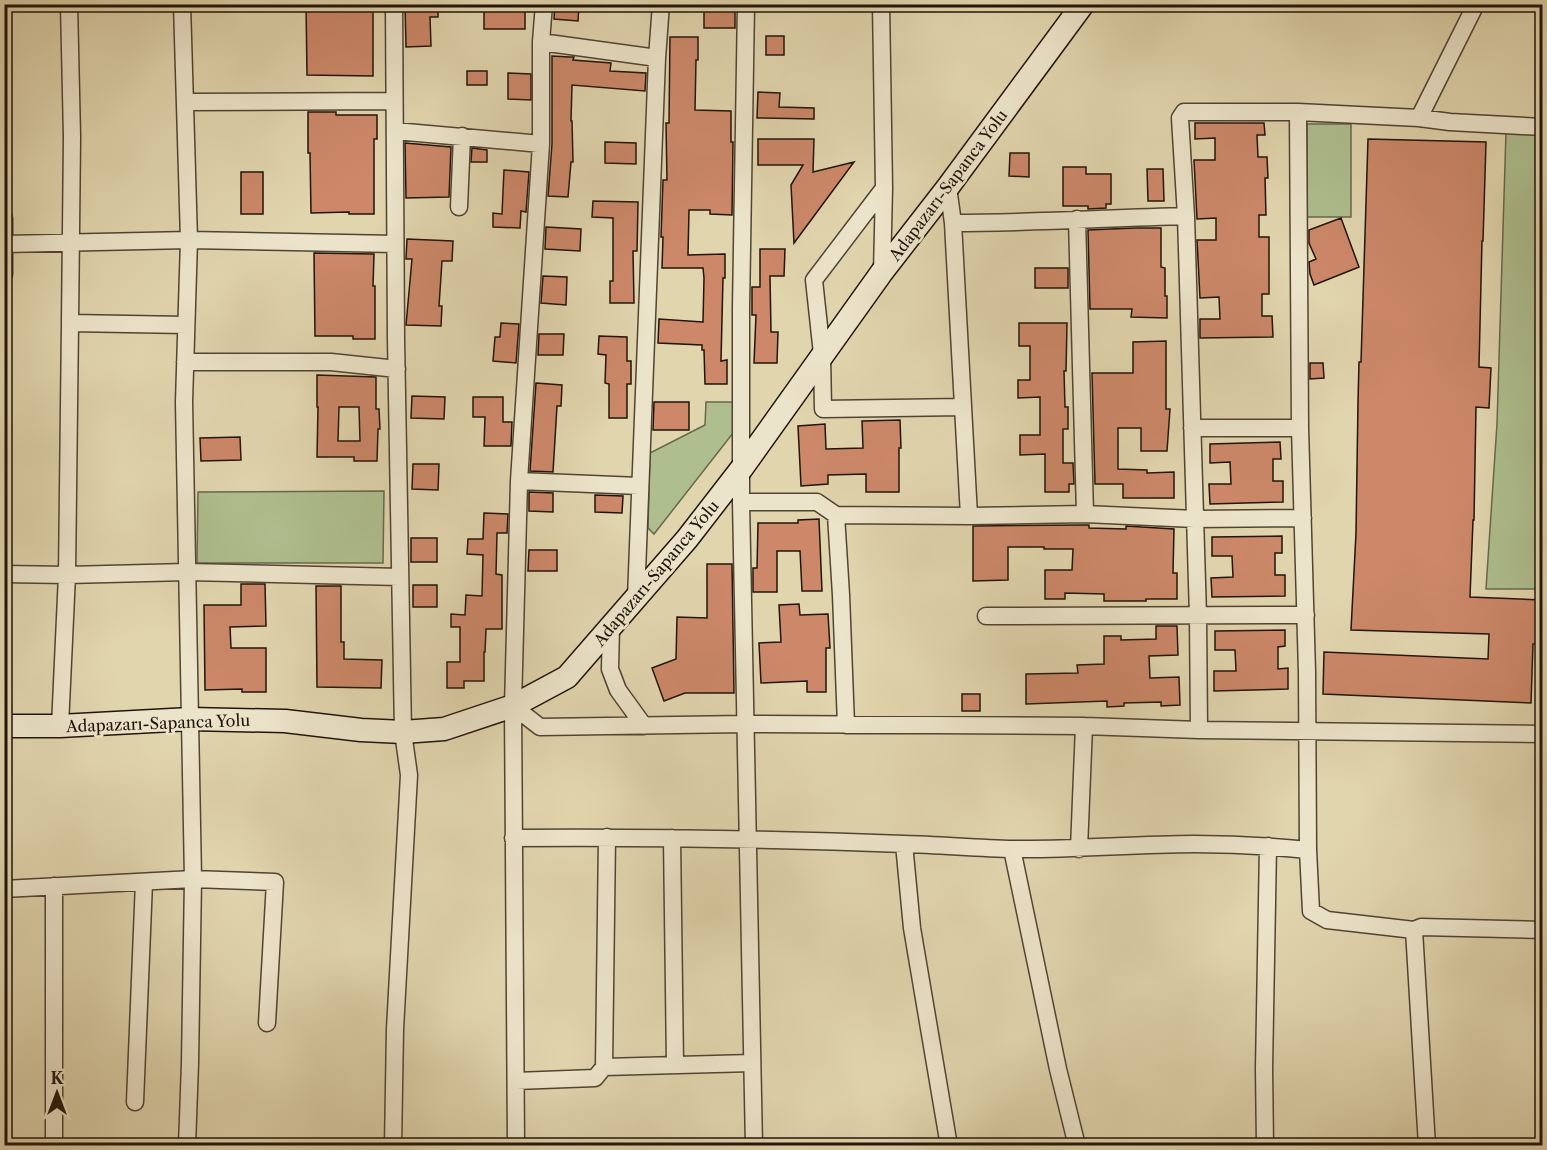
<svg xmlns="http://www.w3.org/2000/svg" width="1547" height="1150" font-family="'Libre Caslon Text',serif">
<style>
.green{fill:#aebe8e;stroke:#68694c;stroke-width:1.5}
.building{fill:#cc8869;stroke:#21140b;stroke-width:1.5;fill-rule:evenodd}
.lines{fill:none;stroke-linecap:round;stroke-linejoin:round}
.minor-casing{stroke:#514434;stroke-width:19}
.secondary-casing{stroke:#21140b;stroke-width:25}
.minor{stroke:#ece4ca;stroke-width:16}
.secondary{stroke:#ece4ca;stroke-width:22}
.labels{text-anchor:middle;stroke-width:5;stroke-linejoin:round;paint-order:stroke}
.street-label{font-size:16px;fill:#21140b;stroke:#ece4ca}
</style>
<rect width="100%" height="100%" fill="#e1d5ae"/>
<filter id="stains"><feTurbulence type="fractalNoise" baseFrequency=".00333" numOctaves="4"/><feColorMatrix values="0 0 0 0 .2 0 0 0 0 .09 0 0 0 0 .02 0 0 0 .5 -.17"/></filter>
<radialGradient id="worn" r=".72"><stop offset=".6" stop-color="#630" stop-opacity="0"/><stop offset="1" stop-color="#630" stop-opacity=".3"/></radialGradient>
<path class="green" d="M1307,124H1351V217H1307Z
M1506,132L1542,135V589H1486L1497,424Z
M706,402H736L737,428L654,534L648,528L650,453L705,425Z
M384,491L383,563H197L198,492Z"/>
<path class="building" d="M306,4H373V76L307,75Z
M405,4H438V17H430L431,46L406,47Z
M555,4H579L578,21L554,19Z
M704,6L735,7V28H704Z
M484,7H525V29H484Z
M766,36H784V55H766Z
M670,37H698V60H696L695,110L731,111V142H733L732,215L710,214V210H689L688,255L725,254V278H723L721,361L727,360V384H705L704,350H702V345L658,343L659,319L703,322L704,278L703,268H662L663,237H661L663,180H667L666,123H669Z
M552,56L569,57H574L573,60L611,63L610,71L646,73L645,91L572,85L571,121H572L573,162H571L568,197L548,196L552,144Z
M467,71H487V85H467Z
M508,73L531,74V100L508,99Z
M758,92L780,93L779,107L814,108V119L757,118Z
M308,112H336V115H377V139H374V214H349V212L311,213L310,153H308Z
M1195,123H1264L1265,135H1257L1258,157H1267L1268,178H1265L1266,215H1259V237H1269V294H1262V316H1272L1273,337L1200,338V319H1220L1219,297L1200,298L1197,240H1216V218L1197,219L1194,160H1215V138L1195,139Z
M758,139H814L813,172L854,162L794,243L791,185L803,165H758Z
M1368,139L1486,142L1483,241H1482L1479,367L1491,368L1489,408L1476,407L1474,520H1473L1470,597L1541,600L1540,644H1533L1531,703L1323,694L1324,652L1488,659L1489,634L1351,630L1356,533L1358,402L1359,362H1361Z
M605,142L636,143V164L605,163Z
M405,143L451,147L449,197L406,198Z
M472,148L487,150V162H471Z
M1010,153H1029V177L1009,176Z
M1063,167H1086V174H1111V204H1106V208L1088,209V206H1063Z
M1147,169H1163L1164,201H1148Z
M504,170L529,172L526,212L521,211L520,228L493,227V213L502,214Z
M241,172H263V214H241Z
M593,201L638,202L637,251H633L634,303H610V281H613V218L592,217Z
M1341,218L1359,267L1314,285L1310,274L1309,262L1316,259L1309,243V230Z
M546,227L581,229L580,251L545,249Z
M1135,228H1161V267L1165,268V296H1167V318L1131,317L1132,309H1090L1088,230Z
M407,239L453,241L452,261H442L439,306H442L441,326L406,325L412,259H406Z
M760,249H785L784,276H770L771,332H778L777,363H754L756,315H752V287H760Z
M314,253L374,254L373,286H375V339H353V336H315Z
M1035,268H1068V288H1035Z
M543,276L567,277L566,305L541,303Z
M501,323L519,324L516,363L493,361L495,337H500Z
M1019,323H1067L1066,371H1064L1065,407H1068V429H1063V463H1073L1074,484H1069V492H1045V454L1020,455V435H1040V397L1018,398V380H1030V346H1019Z
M539,334H564L563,355H538Z
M599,336L627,337V361H631V384H627V418H609V384L605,383L606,355L598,354Z
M1166,341V409H1170L1167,451H1141V428H1118V469L1147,470V473L1174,472V498H1123V484H1095L1092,373H1133V342Z
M1310,363H1323L1324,378L1310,379Z
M317,375L376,377V409H379L380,429H378L377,461H354V457H317L318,407H317ZM339,407H359L360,441H338Z
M536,383L562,385L561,406H557L553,472L530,471Z
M412,396L445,397L444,419L411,418Z
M473,397H503V422H512L511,446H484L485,417H473Z
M654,402H689V430H653Z
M900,420L901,448H899V492H866V474L828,475V484L801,486L798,426L825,424L826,449L863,448L862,421Z
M240,437L241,460L201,461L200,438Z
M1280,442L1281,459H1273V481H1283V502L1210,504L1209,484H1231L1230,462L1210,463V444Z
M413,464H439L438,490L412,489Z
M529,492L553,493V512L529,511Z
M595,495L623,496L622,513L595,512Z
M484,513L508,514L507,533H497L496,574L502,575V629H486L485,652H484V681H464V688H447V662H460V627H451V614L465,615L466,595L482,596L483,555L467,554L468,539H483Z
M819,519L822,591H802L800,551H777V592H753V568H757L758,523H798V520Z
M1085,525H1089V528L1126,529V526L1174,529L1173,573H1177V599H1146V601H1104V594L1065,593V599H1045V570H1072L1073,549H1044V547H1008V580L973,581V526Z
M1282,536V553H1275V575H1285V596L1212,597L1211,578L1233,577L1232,556H1212V537Z
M411,538H437V562H411Z
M529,550H557V571H528Z
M707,564H732L734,693H685L664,701L652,668L676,659L677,617L707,618Z
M241,584H265L266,626L230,627L231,648H266V692H242V689L205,690L204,605H241Z
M413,585H437V607H413Z
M316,586H341V642H344V659L382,660L381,688L317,687Z
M799,604L800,615L828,614L830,648H826V692H807V681L761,683L759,643L781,642L779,605Z
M1156,626H1177L1178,655L1149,656L1150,678L1179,677L1180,705L1161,706V702L1124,703V706L1107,707V701L1026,704V674L1078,673L1077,665L1104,664V636H1121V640L1156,639Z
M1285,630V646L1278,647V669L1288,668V689L1214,691V671H1236L1235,650H1215V631Z
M962,694H980V711H962Z"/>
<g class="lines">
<g class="minor-casing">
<path id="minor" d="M182,4L189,240L184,402L193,879L190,1063L187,1146
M746,4L741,308V502L754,1146
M881,4L884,188L882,272
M541,42L657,58
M185,102L394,101
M1298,112L1300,428L1307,672L1308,850L1311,911L1327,920L1414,930L1421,927L1542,930
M1419,118L1476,4
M395,131L541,144
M948,187L953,223L969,516
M884,188L814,280L822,354L823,409L963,407
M459,207L462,136
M1186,216L1180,118L1184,112H1298L1419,118L1450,122L1542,127
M4,218V274
M1077,219L1085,514
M5,244L189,240L395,244
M70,323L186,325
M185,362H331L397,369
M1192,428H1300
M519,481L639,486
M741,502H817L836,515L841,595L846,725
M836,515L969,516L1085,514L1195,519L1303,518
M4,574L67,575L187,572L400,577
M636,598L657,58L661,4
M986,616L1306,615
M611,627L610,669L618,690L644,726
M513,706L540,727L745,724L1084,726L1199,730L1198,616L1186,216C1108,218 1031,223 953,223
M60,726L67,575L70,323L72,137L69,4
M1199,730L1542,734
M513,838C643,837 774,839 904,844C940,845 976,848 1013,849C1073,850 1134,844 1194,844C1232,844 1270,846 1308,850
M672,838L675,1065
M904,844L912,928L949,1146
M1012,849L1058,1069L1077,1146
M1079,849L1084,726
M54,886V1146
M4,889L193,879L275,882L267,1023
M1414,930L1427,1146
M604,1067L752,1063
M516,1081L595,1078L604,1067L607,837
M135,1102L144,882
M393,1146L395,1029L409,775L403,732L396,339L394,4
M516,1146L513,706L519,481L541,144V42L544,4
M1265,1146L1264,1069L1268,846"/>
</g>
<g class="secondary-casing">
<path id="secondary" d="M4,726H60L190,719L285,721L361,730L403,732L444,729L513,706L567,677L687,539L742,468L882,272L948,187L1083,4"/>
</g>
<use href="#minor" class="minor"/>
<use href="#secondary" class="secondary"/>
</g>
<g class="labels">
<g class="street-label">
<text transform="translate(948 185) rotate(-53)" y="6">Adapazarı-Sapanca Yolu</text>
<text transform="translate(656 573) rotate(-50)" y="6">Adapazarı-Sapanca Yolu</text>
<text transform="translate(158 723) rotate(-2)" y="6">Adapazarı-Sapanca Yolu</text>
</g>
</g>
<rect width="1547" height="1150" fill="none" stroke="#e1d5ae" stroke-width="24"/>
<rect x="6" y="6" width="1535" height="1138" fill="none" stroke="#21140b" stroke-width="3"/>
<rect x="12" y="12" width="1523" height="1126" fill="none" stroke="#21140b" stroke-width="1.5"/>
<g transform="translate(57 1093)" stroke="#ece4ca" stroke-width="4.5" paint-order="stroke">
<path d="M0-4.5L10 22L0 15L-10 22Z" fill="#21140b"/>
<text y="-9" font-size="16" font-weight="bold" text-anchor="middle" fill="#21140b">K</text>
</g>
<rect width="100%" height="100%" filter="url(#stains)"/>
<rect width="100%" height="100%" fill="url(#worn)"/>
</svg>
